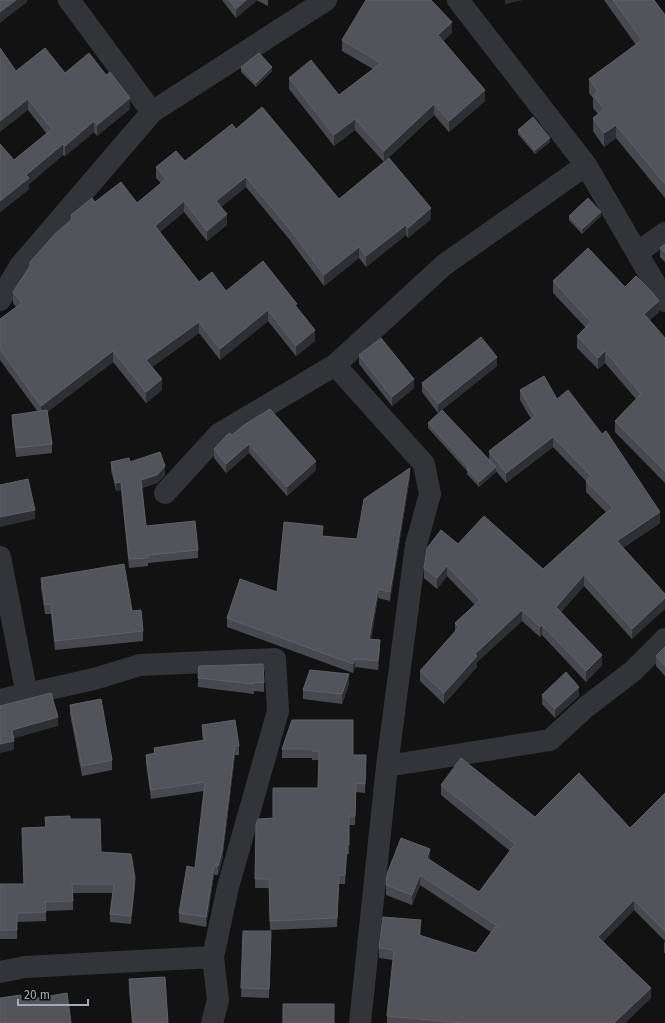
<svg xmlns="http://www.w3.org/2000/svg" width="665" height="1023" font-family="'Fira Sans',sans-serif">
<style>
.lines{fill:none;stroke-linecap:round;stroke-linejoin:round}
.street{stroke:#333438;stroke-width:22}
.wall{fill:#48494e}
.shaded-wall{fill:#2e2f32}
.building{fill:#525459;stroke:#5f6167}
</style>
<rect width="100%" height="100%" fill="#121213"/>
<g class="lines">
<path class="street" d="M69,0L152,112
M458,0L586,165L665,301
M638,252L665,233
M0,300L20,266L152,112L326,0
M335,365L424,464L430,494L416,545L387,766L360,1023
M165,493L219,434L335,365L444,265L586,165
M0,557L27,695
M0,700L94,679L140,665L275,659L278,711L228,887L213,957L218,1000L212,1023
M387,766L550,740L586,707L633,671L665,639
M0,972L25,967L213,957"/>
</g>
<path class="wall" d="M222,0H268V6L256,0V1L236,18Z
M604,0H654L665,15V198L616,138L604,147L593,131V118L598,114L593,108V98L589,93V79L636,45Z
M452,33L443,41L485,101L449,132L434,115L384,162L355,130L334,146L289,89V78L339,95L373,69L342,51V40Z
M241,67L272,71L256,87L241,72Z
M16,71L65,73L130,109L97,136L94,132L65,156L63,155L29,184V189L0,212V144L14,160L47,134L28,110Z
M236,129L339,199L431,219L408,238L406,235L366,267L359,258L324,286L289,239L246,187L221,207L227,225L207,241L184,212L160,232L199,282L226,291L297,307L315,341L296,356L268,321L220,360L199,333L152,367L162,390L146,403L113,362L47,412L52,444V453L16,457L12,424V415L38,412L0,360V319L16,307L13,303V292L71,220V215L95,202L137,203L161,183L156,178V167L185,161Z
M518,130L550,142L535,154L518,134Z
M569,216H601L582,234L569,220Z
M665,244V262L660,257V248Z
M553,281L625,287L659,312L650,320L665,338V483L615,432V421L636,399L605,363L598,369L577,348V336L586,328L553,293Z
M359,355L414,388L392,406L359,364Z
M497,366L438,413L422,392V383Z
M520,390L557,399L660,523L623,548L665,594L632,639L584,586L561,612L602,665L586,682L542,635L540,637L522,621L477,662V667L444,704L420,681V671L455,632V623L475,605L447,576L437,589L424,578V568L458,544L543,569L606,512L586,492V481L553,447L506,483L496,471V472L479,487L467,474V471L428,428V423L489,460V451L531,419L520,400Z
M232,435L316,470L287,496L249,453L226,473L214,458V449Z
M111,462H130L165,475L157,483L142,488L146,526L198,550V558L148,563V566L129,568L121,490L116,491L111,470Z
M410,477L390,601L378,598L371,639L380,649L378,670L355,667L353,673L227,627V618L277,592L323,536L357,539Z
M41,578L132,611L143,631V641L55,650L51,614H45L41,587Z
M665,647V676L656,666V656Z
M199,666L264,683V692L254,691V694L198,687V678Z
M349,684L342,704L303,699V690Z
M542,695L579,696L555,718L542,704Z
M70,705L112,760V770L82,776L70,714Z
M292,720L353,755H366L365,793L356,792L355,825H349V854H347L345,884H339L337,927L270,930L269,888H255L256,824L273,818L318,788L319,760H312V758H282V749Z
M202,725L239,746V755H235L222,861L218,875H214L206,927L179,922V913L195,868L204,791L151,799L146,764V755L154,754V748L203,741L202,734Z
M441,785L535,817L630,828L665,793V941L634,910L603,941L651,998L625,1023H387V1016L393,960L379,958V948L421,930L420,936L476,953L491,932L420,885L412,905L386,895V885L430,860L479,892L510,851L441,795Z
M45,817L70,819L135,887L131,924L110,922V914L113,893H73V910L46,911V921L17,922V939H0V884H24L22,828L45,827Z
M243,931L271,940L269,998L241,997Z
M664,942H665V953H664Z
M129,979L168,1023H132L129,991Z"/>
<path class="shaded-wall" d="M16,0H27V2L0,23V12Z
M246,0H256V1L236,18V9Z
M505,0H523L505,4Z
M452,22V33L438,46V35Z
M272,67V71L256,87V83Z
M485,90V101L449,132V121Z
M130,98V109L97,136V125Z
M28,99V110L0,132V121Z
M434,104V115L384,162V151Z
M355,119V130L334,146V135Z
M94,121V132L65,156V146Z
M616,125V138L604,147V133Z
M550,138V142L535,154V150Z
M63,144V155L29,184V189L0,212V201L26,175Z
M246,177V187L216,211V201Z
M184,201V212L155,236V226Z
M431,208V219L408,238V228Z
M601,212V216L582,234V229Z
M227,214V225L207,241V231Z
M406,225V235L366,267V256Z
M359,247V258L324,286V275Z
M659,301V312L644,325V314Z
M268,310V321L220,360V349Z
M199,322V333L146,371V360Z
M315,330V341L296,356V346Z
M113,351V362L41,417V406Z
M605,351V363L598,369V358Z
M497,357V366L438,413V404Z
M162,379V390L146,403V392Z
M414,379V388L392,406V397Z
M553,437V447L506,483V473Z
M249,444V453L226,473V464Z
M316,461V470L287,496V487Z
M165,466V475L157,483L141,488V480Z
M496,467V472L479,487V482Z
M410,468V477L390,601V592Z
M121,482V490L116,491V483Z
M35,510V519L0,527V517Z
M660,512V523L617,552V541Z
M447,566V576L437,589V578Z
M584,575V586L556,618V607Z
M378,589V598L369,648V639Z
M665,598V609L632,639V629Z
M522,610V621L477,662V667L444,704V693L475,654Z
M542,625V635L540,637V627Z
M380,640V649L378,670V661Z
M602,655V665L586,682V671Z
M355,659V667L353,673V664Z
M349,674V684L342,704V694Z
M579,687V696L555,718V709Z
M58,717V726L12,739V730Z
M14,741V750L0,753V744Z
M235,746V755L222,861L218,875V866Z
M347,845V854L345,884V875Z
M430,849V860L427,858Z
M214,866V875L206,927V917Z
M420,875V885L412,905V895Z
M135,878V887L131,924V916Z
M634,900V910L598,947V937Z
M421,920V930L419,945V935Z
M651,988V998L625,1023H614Z"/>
<path class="building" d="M0,0H16L0,12Z
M229,0H246L236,9Z
M366,0H431L452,22L438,35L485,90L449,121L434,104L384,151L355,119L334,135L289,78L311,60L339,95L381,63L342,40Z
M613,0H654L665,15V184L616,125L604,133L593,118L604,109L593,95L598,91L589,79L642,40Z
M0,48L16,71L45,48L65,73L89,53L106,75L110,72L130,98L97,125L94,121L65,146L63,144L26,175L29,178L0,201V144L14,160L52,129L28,99L0,121Z
M259,53L272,67L256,83L241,67Z
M262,107L339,199L389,158L431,208L408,228L406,225L366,256L359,247L324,275L289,228L246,177L216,201L227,214L207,231L184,201L155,226L199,282L212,272L226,291L263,261L297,304L295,305L315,330L296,346L268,310L220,349L199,322L146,360L162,379L146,392L113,351L41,406L0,349V319L22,303L13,292L30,266V262L55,234L72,219L71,215L92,198L95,202L121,182L137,203L166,179L156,167L176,151L185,161L232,124L236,129Z
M533,117L550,138L535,150L518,130Z
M588,198L601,212L582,229L569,216Z
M665,244V253L660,248Z
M588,248L625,287L636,276L652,292L659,301L644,314L665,338V471L615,421L641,394L605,351L598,358L577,336L591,322L553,281Z
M481,337L497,357L438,404L422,383Z
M381,338L414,379L392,397L359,355Z
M544,376L557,399L568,390L602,434L606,431L660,512L617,541L665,594V598L632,629L584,575L556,607L602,655L586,671L542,625L540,627L522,610L475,654L477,656L444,693L420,671L459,627L455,623L480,600L447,566L437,578L424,568L427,548L441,530L458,544L484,516L543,569L603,515L613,508L586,481L591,476L553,437L506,473L489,451L535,416L520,390Z
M270,409L316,461L287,487L249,444L226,464L214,449L227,435L230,433L232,435L244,425Z
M47,410L52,444L16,448L12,415Z
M442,410L496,467L479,482L467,469L469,468L428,423Z
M160,452L165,466L157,475L141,480L146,526L195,521L198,550L148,555V558L129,559L121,482L116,483L111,462L129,458L130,462Z
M410,468L390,592L378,589L369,639L380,640L378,661L355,659L353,664L227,618L240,579L277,592L284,522L323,526L322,536L357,539L364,499Z
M28,479L35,510L0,517V485Z
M124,564L132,611L141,610L143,631L55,641L51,604L45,605L41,578Z
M665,647V666L656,656Z
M263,664L264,683L254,682V684L198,678L199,666Z
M310,670L349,674L342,694L303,690Z
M566,672L579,687L555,709L542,695Z
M51,693L58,717L12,730L14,741L0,744V706Z
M101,699L112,760L82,766L70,705Z
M235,720L239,746H235L222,852L218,866H214L206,917L179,913L187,866L195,868L205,782L151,790L146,755L155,753L154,748L205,740L202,725Z
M292,720H353V755H366L365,784L356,783L355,816H349V845H347L345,875H339L337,918L270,921L269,879H255L256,824L258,819L273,818V788H318L319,751H312V749H282Z
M461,758L535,817L579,773L630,828L665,793V931L634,900L598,937L651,988L614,1023H462L387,1016L394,950L379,948L383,917L421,920L419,935L476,953L495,927H499L420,875L412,895L386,885L387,874L401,838L430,849L427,858L479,892L515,844L441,785Z
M70,816V819H100L101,852L131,854L135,878L131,916L110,914L114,884H72L73,901L45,902L46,912L17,913V930H0V884H24L22,828L46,827L45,817Z
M243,931H271L269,989L241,988Z
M165,977L168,1023H133L129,979Z
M67,993L71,1023H0V998L21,995V1001Z
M283,1004H334V1023H283Z"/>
<path d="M18 999v6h70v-6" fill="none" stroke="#a4a9b3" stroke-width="2"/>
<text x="24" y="999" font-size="12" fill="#a4a9b3" stroke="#0d0d0e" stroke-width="3" paint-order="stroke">20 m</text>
</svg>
